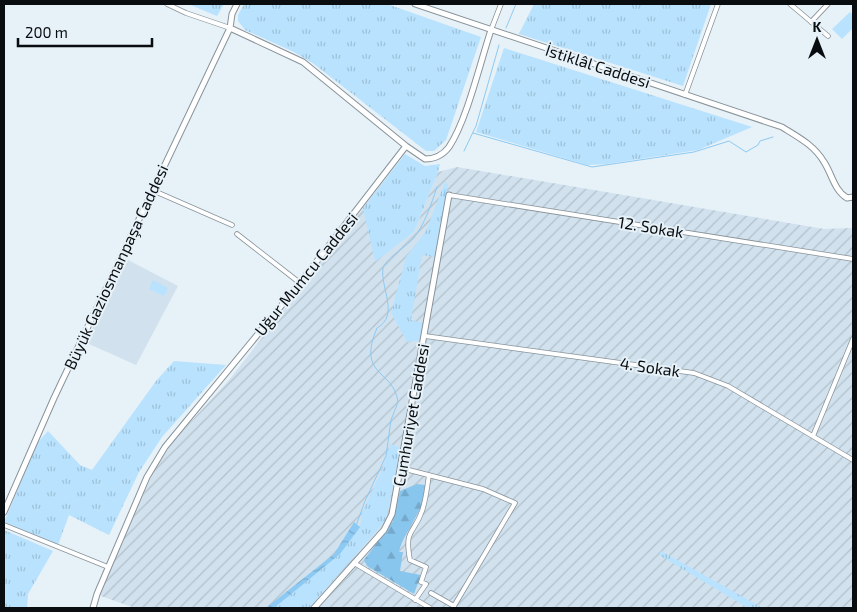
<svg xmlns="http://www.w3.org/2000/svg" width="857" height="612" font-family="'Exo 2',sans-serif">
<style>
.built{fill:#d1e2ee}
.industrial{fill:url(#industrial-furrows)}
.grass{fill:url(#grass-tufts)}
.forest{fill:url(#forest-firs)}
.pitch{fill:#b8e2fe}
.water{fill:url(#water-waves)}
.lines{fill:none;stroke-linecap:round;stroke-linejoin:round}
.stream{stroke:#8dcaf3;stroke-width:1}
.minor-casing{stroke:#89939a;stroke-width:5.5}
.tertiary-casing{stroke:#89939a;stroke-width:7}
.minor{stroke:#fff;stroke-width:4}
.tertiary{stroke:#fff;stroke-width:5}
.labels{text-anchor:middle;stroke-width:4;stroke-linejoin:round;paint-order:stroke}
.street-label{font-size:16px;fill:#0a0d0f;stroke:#e6f1f8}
</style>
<defs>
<pattern id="industrial-furrows" width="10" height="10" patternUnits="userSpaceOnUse" patternTransform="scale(1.25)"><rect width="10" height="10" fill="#d1e2ee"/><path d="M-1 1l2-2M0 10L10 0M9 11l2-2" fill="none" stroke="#b2c1cb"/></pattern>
<pattern id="grass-tufts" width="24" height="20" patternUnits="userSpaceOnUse" patternTransform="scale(1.25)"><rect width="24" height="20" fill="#b8e2fe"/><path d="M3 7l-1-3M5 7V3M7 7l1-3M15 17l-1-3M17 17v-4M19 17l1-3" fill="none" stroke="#9dc1d8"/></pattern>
<pattern id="forest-firs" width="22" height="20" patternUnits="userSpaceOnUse" patternTransform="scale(1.25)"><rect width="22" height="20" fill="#89c6ee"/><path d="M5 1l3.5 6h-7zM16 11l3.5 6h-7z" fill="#75a9cb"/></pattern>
<pattern id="water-waves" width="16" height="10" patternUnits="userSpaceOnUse" patternTransform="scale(1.25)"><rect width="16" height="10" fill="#8dcaf3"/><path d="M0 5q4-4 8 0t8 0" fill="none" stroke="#78accf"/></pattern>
</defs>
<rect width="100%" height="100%" fill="#e6f1f8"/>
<path class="built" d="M128,260L178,286L136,365L89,344L87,339Z"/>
<path class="industrial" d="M457,167L824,229L853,228V608H135L98,595L155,469L174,440L229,380L364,207L375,261L414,232L438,172Z"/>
<path class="grass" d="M188,4H224L217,16Z
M244,4H387L481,37L446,140L434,151H426L314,64L294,52L245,30L238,21V15Z
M534,4H711L683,86L519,34Z
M504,48L752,127L698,150L607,164L587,165L476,132Z
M405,154L425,166L440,164L438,172L414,232L375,262L363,208Z
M445,182L448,184L435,257L422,255L411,320L424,323L421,340L407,342L391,313L406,257L426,231Z
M174,361L226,365L162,437L139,472L109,535L69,515L58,545L6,523L5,520L37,443L48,431L80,465L92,470L156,381Z
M390,444L401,448L386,520L309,608H274L340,554L360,527L362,513L382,470Z
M4,530L53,551L28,594L27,608H4Z
M661,551L763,608H748L659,555Z"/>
<path class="forest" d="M417,484L425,485C429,505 402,534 399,552H403L400,571L421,575L414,594L367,566L364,560L393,521L400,491Z"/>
<path class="pitch" d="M850,12L853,15V28L842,39L832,29Z
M153,280L168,288L164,296L149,289Z"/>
<path class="water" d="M354,522L360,527L340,554L274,608H266L334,554Z"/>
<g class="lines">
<path class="stream" d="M506,28L516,4
M473,133L592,167L694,152L729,141L746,152L758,145L760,141L773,137
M464,151L476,126L499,45
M444,196L445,190
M356,526L365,501L386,456L391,420L398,402C394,369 356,377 377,328C400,315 380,288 383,268C385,260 406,246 413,239C425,224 431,205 437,187"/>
<g class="minor-casing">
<path id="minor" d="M167,4L186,13L230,28
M790,4L828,36
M811,22L828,4
M491,30L501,4
M685,95L718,4
M152,190L232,225
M449,195L853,259
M237,234L300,283
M425,336L694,373L728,386L853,460
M813,436L853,339
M401,468L483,489L515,503L454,606L431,593
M4,525L108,567
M354,563L430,608
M415,600L426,584L421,582L426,567L410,560C404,528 414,535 422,511C426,500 427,487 429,475"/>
</g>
<g class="tertiary-casing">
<path id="tertiary" d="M237,4L232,14L230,28L303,62L406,146L425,159C435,159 443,155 449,147C467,120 480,63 491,30
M415,4L782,127C798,137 814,145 824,162C832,174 834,190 847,198L853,197
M4,512L54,398L230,28
M93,608L97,594L147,477L165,447L300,283L406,146
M314,608L384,530L392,514L449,195"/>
</g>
<use href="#minor" class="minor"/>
<use href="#tertiary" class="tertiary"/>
</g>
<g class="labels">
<g class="street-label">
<text transform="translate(598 66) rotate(18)" y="6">İstiklâl Caddesi</text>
<text transform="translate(651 227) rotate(9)" y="6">12. Sokak</text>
<text transform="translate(116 267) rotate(-65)" y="6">Büyük Gaziosmanpaşa Caddesi</text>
<text transform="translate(306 274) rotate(-51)" y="6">Uğur Mumcu Caddesi</text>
<text transform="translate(650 367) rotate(8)" y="6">4. Sokak</text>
<text transform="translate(411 415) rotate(-80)" y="6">Cumhuriyet Caddesi</text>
</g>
</g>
<rect width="857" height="612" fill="none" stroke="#0a0d0f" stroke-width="10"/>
<g transform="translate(817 40)" stroke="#e6f1f8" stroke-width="4" paint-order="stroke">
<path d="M0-4L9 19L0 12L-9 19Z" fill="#0a0d0f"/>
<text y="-8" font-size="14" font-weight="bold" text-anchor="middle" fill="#0a0d0f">K</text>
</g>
<path d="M18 38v8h134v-8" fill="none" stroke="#0a0d0f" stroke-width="2.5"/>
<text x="25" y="38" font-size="15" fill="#0a0d0f" stroke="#e6f1f8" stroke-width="4" paint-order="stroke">200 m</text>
</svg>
